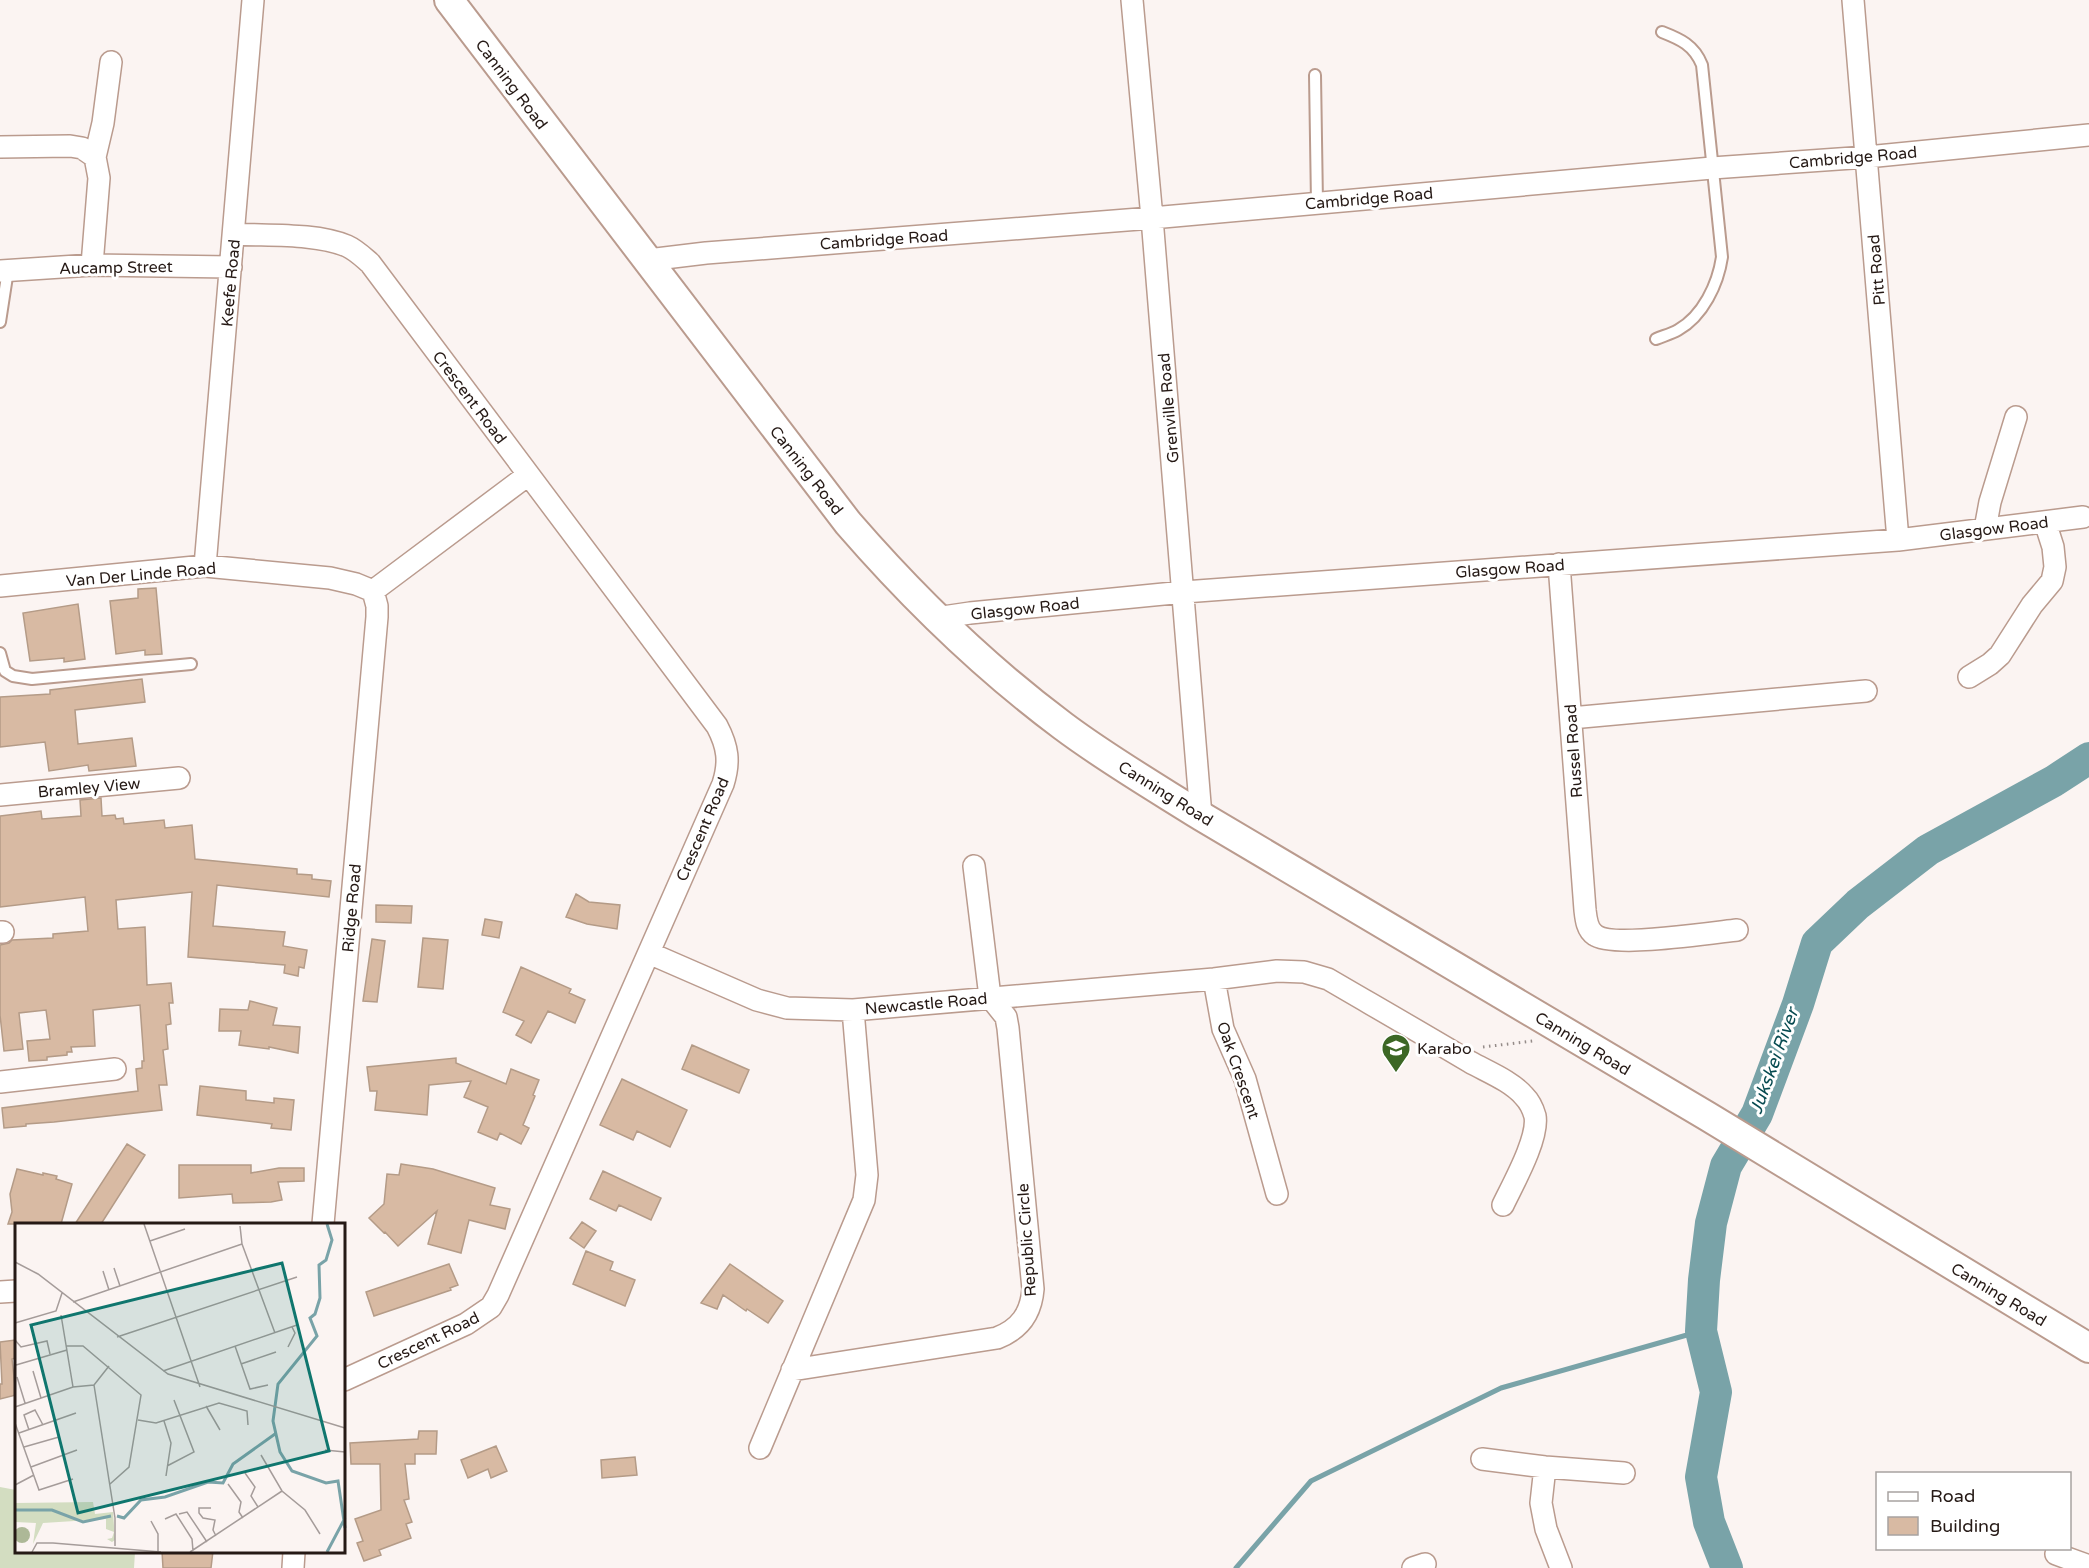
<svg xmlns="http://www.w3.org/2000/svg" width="2089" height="1568" font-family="'Varela Round',sans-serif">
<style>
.green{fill:#d3ddc1}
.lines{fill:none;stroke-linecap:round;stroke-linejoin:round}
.stream{stroke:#79a3a8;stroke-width:5}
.river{stroke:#79a3a8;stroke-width:32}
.building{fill:#d8baa3;stroke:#b49b87;stroke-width:1.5}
.service-casing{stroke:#ba9b8e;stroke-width:14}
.minor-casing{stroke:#ba9b8e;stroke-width:24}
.secondary-casing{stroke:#ba9b8e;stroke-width:32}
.path{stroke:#958c89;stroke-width:3;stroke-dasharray:1.5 4.5;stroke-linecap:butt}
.service{stroke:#fff;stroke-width:10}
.minor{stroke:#fff;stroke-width:21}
.secondary{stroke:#fff;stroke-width:28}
.labels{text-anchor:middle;stroke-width:6;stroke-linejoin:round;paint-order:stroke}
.street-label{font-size:16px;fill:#251915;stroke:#fff}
.poi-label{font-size:16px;fill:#251915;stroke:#fff;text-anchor:start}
.water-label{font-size:18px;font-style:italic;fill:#084b51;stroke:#fff}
.inset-river{fill:none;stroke:#79a3a8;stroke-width:3}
.inset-road{fill:none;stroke:#a59c9a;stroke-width:1.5}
.view{fill:#0f766e;fill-opacity:0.15;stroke:#0f766e;stroke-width:3}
.inset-edge{fill:none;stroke:#251915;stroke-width:3}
</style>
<rect width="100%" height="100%" fill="#fbf4f2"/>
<path class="green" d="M0,1487L16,1490V1552H135L134,1568H0Z"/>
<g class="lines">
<path class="stream" d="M1236,1568L1311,1481L1501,1388L1701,1331"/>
<path class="river" d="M1727,1568L1709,1522L1701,1477L1716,1392L1701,1331L1704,1280L1711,1223L1726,1166L1757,1114L1798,1004L1817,943L1858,904L1928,850L2054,781L2089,758"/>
</g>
<path class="building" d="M156,588L162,654L145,655V650L116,654L110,601L138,598V589Z
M78,604L85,659L64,662V658L30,661L23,613Z
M142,679L145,702L75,710L78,744L132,738L136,766L89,771L88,765L49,771L45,742L0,747V697L50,694V690Z
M101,798L102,816L115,815L116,819L123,818L124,824L164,820L165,828L192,825L195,859L297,869V874L312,875V879L331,881L329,897L217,885L213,926L285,932L283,946L307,950L304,968L299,967L298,976L284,973L285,965L188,957L192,892L116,900L118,929L145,927L147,985L171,983L173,1003H169L171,1024L166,1025L168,1049L163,1050L167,1085H159L162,1110L54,1122L26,1124V1126L4,1128L2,1108L138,1091L136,1069L142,1068V1061H144L140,1005L93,1010L95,1046L71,1047L72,1052H67V1055L47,1057V1060L29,1061L27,1041L50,1039L46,1010L19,1013L23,1049L4,1051L0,1015V945L9,943L12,940L53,938V934L88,931L85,897L0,907V816L41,811L42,819L81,816L80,800Z
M576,894L589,902L620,905L617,929L587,924L566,917Z
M376,905L412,906L411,923L376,922Z
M485,919L502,922L499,938L482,935Z
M423,938L448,940L443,989L418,987Z
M372,939L385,941L377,1002L363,1001Z
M521,967L571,989L569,993L585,1000L575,1023L548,1011L531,1043L516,1035L524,1021L503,1012Z
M250,1001L277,1008L273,1025L300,1027L298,1053L269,1047V1049L239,1045L241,1031H219L220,1009L248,1010Z
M692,1045L749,1070L739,1093L682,1069Z
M456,1058V1063L506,1084L511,1069L539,1080L533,1095L535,1096L523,1125L529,1128L521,1144L500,1133L497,1140L478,1132L488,1107L464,1097L471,1081L429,1085L427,1115L375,1110L377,1091H370L367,1067Z
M622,1079L687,1110L670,1147L637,1131L633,1140L600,1125Z
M200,1086L246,1091V1100L274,1103V1098L294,1100L291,1130L271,1128L272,1124L197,1115Z
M127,1144L145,1155L101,1224H75Z
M401,1164L433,1169L495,1188L490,1205L510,1209L505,1229L469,1220L461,1253L428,1244L437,1211L398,1246L385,1232L384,1233L369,1218L384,1204L387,1174L399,1175Z
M179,1165H251V1173L279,1168H304V1181L278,1182L282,1200L271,1202L233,1203L232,1194L179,1198Z
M17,1169L43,1175V1173L57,1176L56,1179L72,1184L61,1224H8L12,1212L10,1194Z
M603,1171L661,1198L651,1220L619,1205L616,1211L590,1199Z
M582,1222L596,1231L584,1248L570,1238Z
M586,1251L613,1262L610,1270L635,1280L625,1306L573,1284Z
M449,1264L458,1285L450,1288L451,1290L374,1316L366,1292Z
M730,1264L783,1301L768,1323L747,1309L746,1311L723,1295L717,1309L701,1303Z
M15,1340L16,1358L12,1359L16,1395L0,1399V1384H2L0,1342Z
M419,1431H437L436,1454H415V1464H405L409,1499L404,1500L412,1522L406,1524L411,1538L379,1550L381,1555L364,1561L357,1543L363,1541L355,1519L381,1510L380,1464H351L350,1443L418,1439Z
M496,1446L507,1471L491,1478L488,1469L468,1478L461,1460Z
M635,1457L637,1475L602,1478L601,1460Z
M162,1551H213L211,1568H163Z"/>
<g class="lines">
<g class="service-casing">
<path id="service" d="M1315,75L1317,203
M0,322L8,270
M1656,339C1663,336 1671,334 1678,330C1703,316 1718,284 1722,257L1702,65C1694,45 1680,39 1662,32
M0,653L5,671L13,676L32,679L191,664"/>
</g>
<g class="minor-casing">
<path id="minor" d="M1132,0L1152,218L1201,816
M1853,0L1898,540
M0,147L70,146L82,148L95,157L99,178L92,265
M95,157L103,123L111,62
M234,234C269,236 316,233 347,246C356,250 363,257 370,263L717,726C728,747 730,762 723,784L498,1295L491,1307L466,1324L344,1380
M648,260L706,253L1152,218L1712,168L1867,157L2089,135
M0,271L92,265L231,267
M1985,529L1990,502L2016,417
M1559,564L1585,910C1586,919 1587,930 1595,935C1612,948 1711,933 1737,930
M205,566L253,0
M0,586L205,566L330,578L356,584L373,591L528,475
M936,618L970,613L1184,592L1898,540L2083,517
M1969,677L1990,664L2000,655L2032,605L2052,581L2055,567L2053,547L2045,522
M1571,718L1866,691
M0,795L179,778
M0,932H3
M649,953L757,1000L787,1008L853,1010L1214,979L1277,971L1304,972L1328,979C1376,1007 1423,1034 1470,1062C1488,1072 1511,1081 1524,1096C1529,1101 1533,1109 1535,1116C1539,1138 1513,1184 1503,1205
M1214,979L1223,1029L1245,1079L1277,1194
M0,1082L115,1069
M323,1224L377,617V606L373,591
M0,1292L16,1291
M792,1370L997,1338C1020,1329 1031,1314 1033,1289L1008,1028L1006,1017L990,997L974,866
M760,1448L864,1200L867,1175L853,1010
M1482,1459L1545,1467L1624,1473
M1545,1467L1541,1503L1546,1529L1561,1568
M2056,1554L2089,1566
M293,1568L294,1552
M1413,1568L1425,1564"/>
</g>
<g class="secondary-casing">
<path id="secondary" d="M449,0L848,523C913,598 984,667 1063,726C1107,759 1155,787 1201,816L1707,1116L2089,1348"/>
</g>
<path class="path" d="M1483,1047L1533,1041"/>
<use href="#service" class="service"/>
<use href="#minor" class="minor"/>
<use href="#secondary" class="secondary"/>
</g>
<defs>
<g id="school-pin" transform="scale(1.5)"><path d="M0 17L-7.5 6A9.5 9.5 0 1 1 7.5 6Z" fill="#3c6725" stroke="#fff"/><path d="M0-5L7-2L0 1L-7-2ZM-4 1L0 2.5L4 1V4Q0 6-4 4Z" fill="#fff"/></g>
</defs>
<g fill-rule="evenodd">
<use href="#school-pin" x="1396" y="1048"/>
</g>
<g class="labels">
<g class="street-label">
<text transform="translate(512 84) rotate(53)" y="6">Canning Road</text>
<text transform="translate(1853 157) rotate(-5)" y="6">Cambridge Road</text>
<text transform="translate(1369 198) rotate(-5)" y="6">Cambridge Road</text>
<text transform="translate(884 239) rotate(-4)" y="6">Cambridge Road</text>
<text transform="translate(116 267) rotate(-1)" y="6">Aucamp Street</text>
<text transform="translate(1876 270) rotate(-95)" y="6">Pitt Road</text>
<text transform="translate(230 283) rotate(-85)" y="6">Keefe Road</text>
<text transform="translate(470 397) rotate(53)" y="6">Crescent Road</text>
<text transform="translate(1168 408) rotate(-95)" y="6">Grenville Road</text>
<text transform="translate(807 470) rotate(52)" y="6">Canning Road</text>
<text transform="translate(1994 528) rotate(-7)" y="6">Glasgow Road</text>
<text transform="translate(1510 568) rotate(-4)" y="6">Glasgow Road</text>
<text transform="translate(141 574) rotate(-5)" y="6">Van Der Linde Road</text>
<text transform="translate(1025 608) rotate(-6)" y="6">Glasgow Road</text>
<text transform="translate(1573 751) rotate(-94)" y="6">Russel Road</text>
<text transform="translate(89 787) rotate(-5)" y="6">Bramley View</text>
<text transform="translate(1166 793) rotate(32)" y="6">Canning Road</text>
<text transform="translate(702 829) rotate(-67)" y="6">Crescent Road</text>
<text transform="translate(351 908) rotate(-85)" y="6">Ridge Road</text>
<text transform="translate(926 1003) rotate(-5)" y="6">Newcastle Road</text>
<text transform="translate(1583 1043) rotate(31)" y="6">Canning Road</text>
<text transform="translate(1239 1070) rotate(71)" y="6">Oak Crescent</text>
<text transform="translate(1026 1240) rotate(-94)" y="6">Republic Circle</text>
<text transform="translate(1999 1294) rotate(31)" y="6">Canning Road</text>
<text transform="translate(428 1340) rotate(-26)" y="6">Crescent Road</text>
</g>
<g class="poi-label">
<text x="1417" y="1054">Karabo</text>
</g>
<g class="water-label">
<text transform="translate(1774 1061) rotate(-70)" y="6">Jukskei River</text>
</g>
</g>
<g transform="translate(15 1223)">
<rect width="330" height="330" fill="#fbf4f2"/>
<path d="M78,279L80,291L98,289L100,317L97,319L92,316L97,315L99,309L91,306V296L28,300L18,321L21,300L0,299V280Z" fill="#d3ddc1"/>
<path d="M-1 312a8 8 0 1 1 16 0a8 8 0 1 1-16 0Z" fill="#adb897"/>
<path class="inset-river" d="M312,1L317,17L311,37L304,42L305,75L300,91L295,95L302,113L263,161L258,198L265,229L277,248L311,260L323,258L330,305M0,287H37L68,299L96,293M102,293L109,295L126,277L150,274L193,259L208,260L218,241L260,211M312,329L330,295"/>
<path class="inset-road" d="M129,1L185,164M225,3L227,21M135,18L170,6M227,21L260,110M0,39L23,51L153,151L330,205M99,45L105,63M88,48L94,67M58,79L227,21M46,92L58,164M0,100L41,88L47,70M102,114L282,54M0,117L6,124L32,118L35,131M51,123H68L126,172L114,244L95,261M220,123L235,166L253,162M273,124L280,110L277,104M226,141L261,129M1,142L52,127M18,148L26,175M148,148L282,102M2,154L10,180M79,162L100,295V323M191,183L205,207M0,184L58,164L79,162L94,143M123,197L141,200L204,180L232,188L233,202M149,198L156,220L151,253M0,200L24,267L58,256M14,207L9,192L20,187L28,202M4,210L61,190M9,224L44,214M310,227L330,229M246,232L267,268L290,287L305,311M152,243L179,229L159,177M16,244L62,227M230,250L240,264L236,273L243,284M213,261L226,279L224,289L228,295M0,262L19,252M196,285H184V290L188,295L200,297L198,307L201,313M164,291L172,289L192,319M150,296L161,291L177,316L178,328M136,298L143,311V329M17,329L22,320H38L146,329M175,329L267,268"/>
<path class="view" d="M267,40L314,228L63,290L16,102Z"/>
<rect width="330" height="330" class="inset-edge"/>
</g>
<rect x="1876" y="1472" width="195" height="78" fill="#ffffff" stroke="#a8a3a1" stroke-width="1.5"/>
<rect x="1888" y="1492" width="30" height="9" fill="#ffffff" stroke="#a8a3a1" stroke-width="1.5"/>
<text x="1930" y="1502" font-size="18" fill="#251915">Road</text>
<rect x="1888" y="1517" width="30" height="18" fill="#d8baa3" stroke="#a8a3a1" stroke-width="1.5"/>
<text x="1930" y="1532" font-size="18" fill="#251915">Building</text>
</svg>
